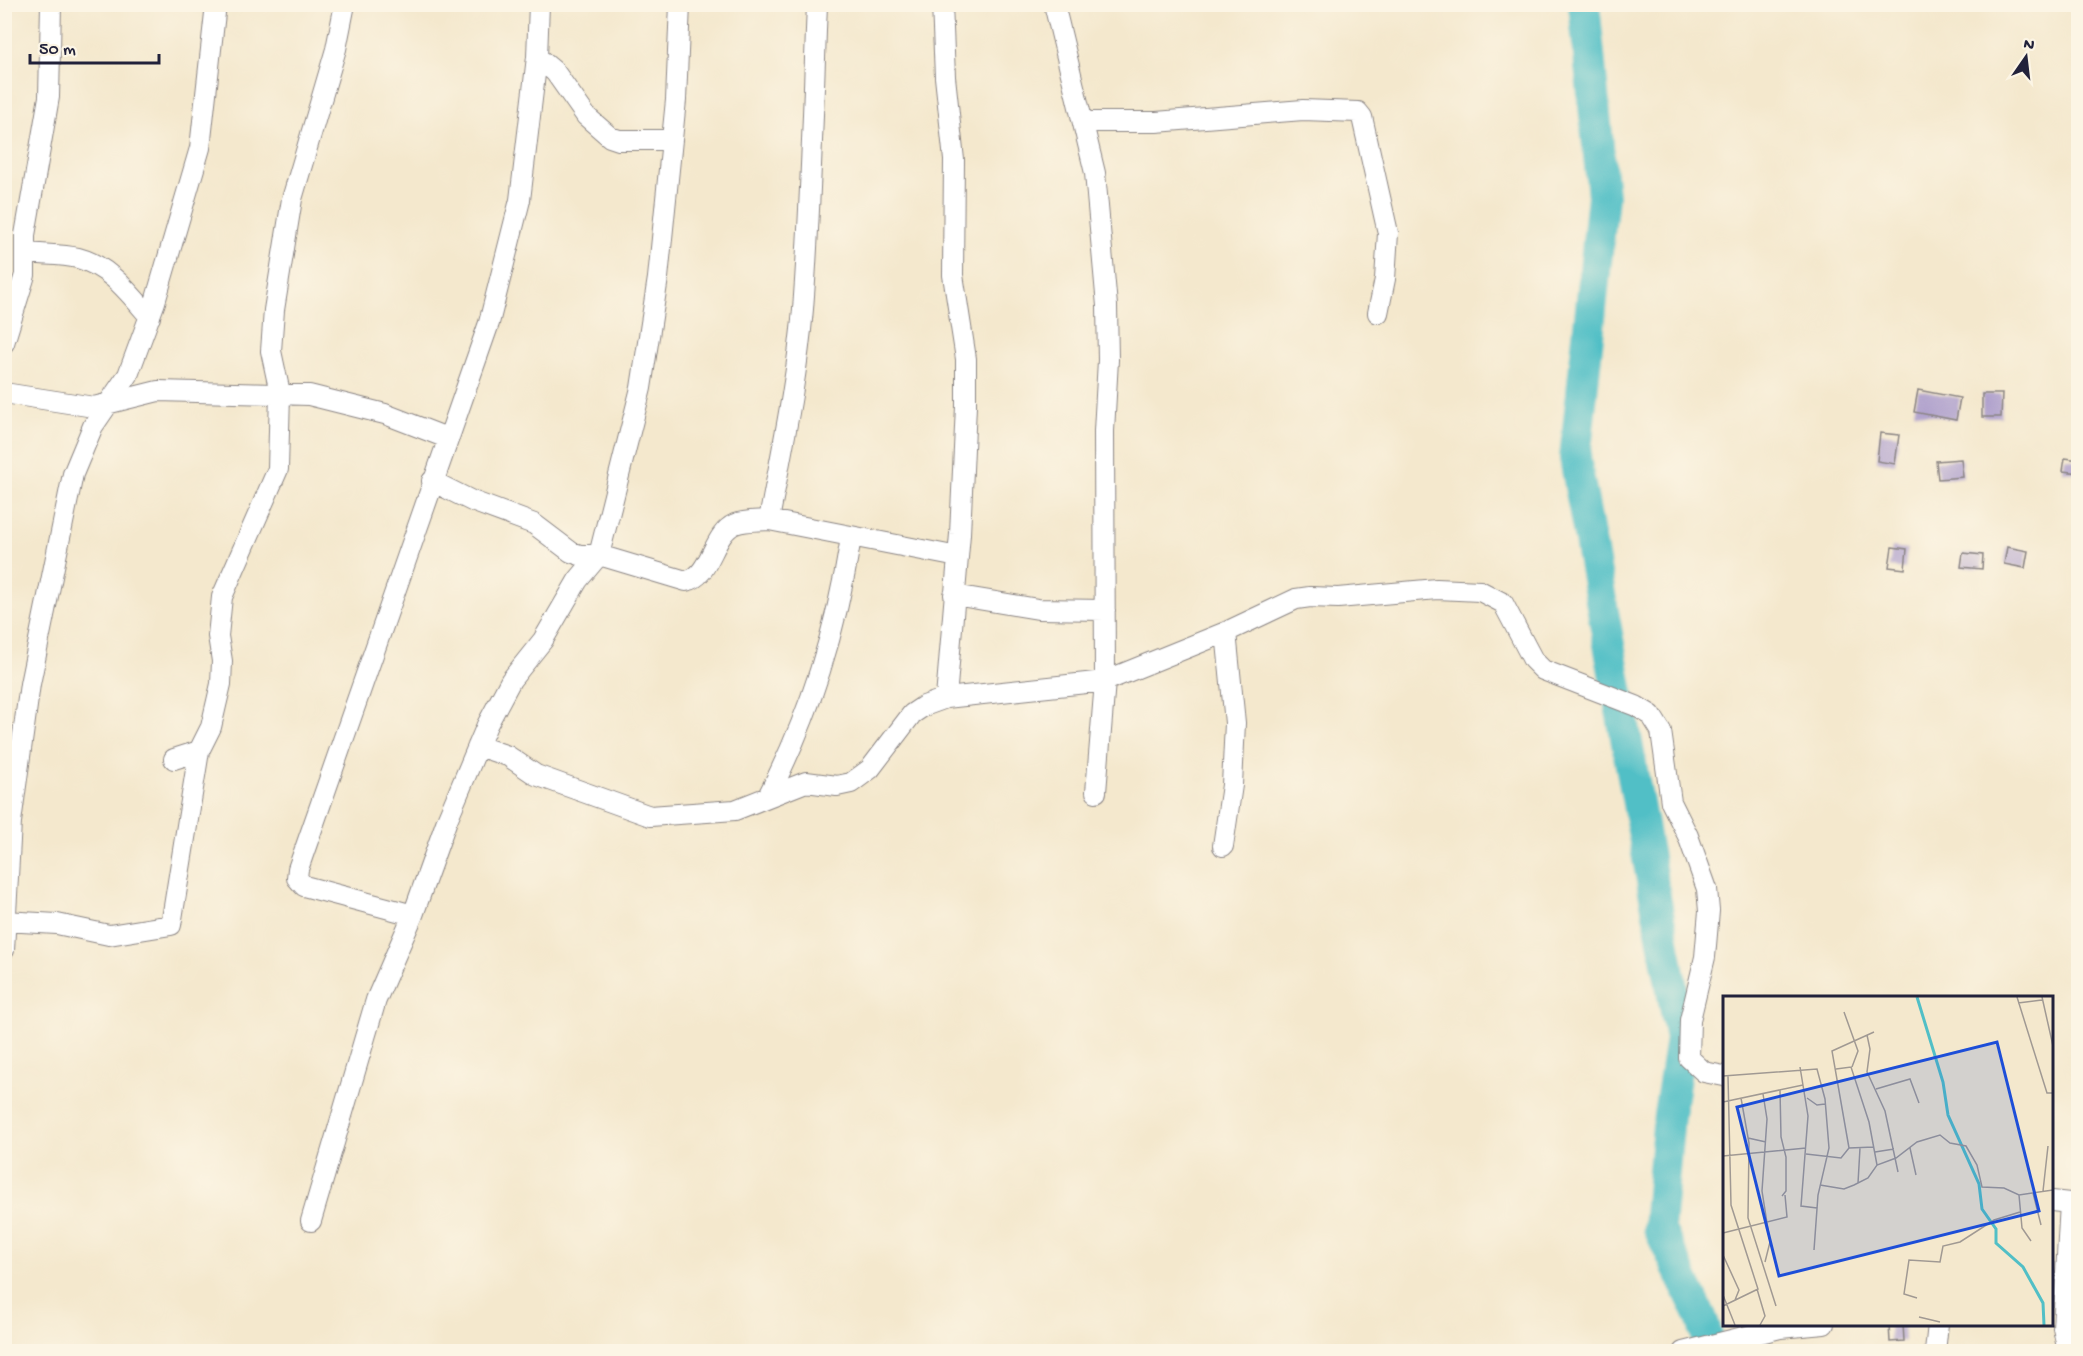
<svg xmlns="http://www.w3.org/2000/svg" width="2083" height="1356" font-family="'Gochi Hand',sans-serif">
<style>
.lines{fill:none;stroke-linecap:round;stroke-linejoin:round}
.river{stroke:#51bfc6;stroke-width:32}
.building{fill:#ad9fcc}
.minor-casing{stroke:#8b8584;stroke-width:22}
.minor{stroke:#fff;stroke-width:20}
.inset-river{fill:none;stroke:#51bfc6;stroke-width:3}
.inset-road{fill:none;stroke:#a09993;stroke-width:1.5}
.view{fill:#1d4ed8;fill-opacity:0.15;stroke:#1d4ed8;stroke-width:3}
.inset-edge{fill:none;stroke:#22223b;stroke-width:3}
</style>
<rect width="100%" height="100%" fill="#fcf5e5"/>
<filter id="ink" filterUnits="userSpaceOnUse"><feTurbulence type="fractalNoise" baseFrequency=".0167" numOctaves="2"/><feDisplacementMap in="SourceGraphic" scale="12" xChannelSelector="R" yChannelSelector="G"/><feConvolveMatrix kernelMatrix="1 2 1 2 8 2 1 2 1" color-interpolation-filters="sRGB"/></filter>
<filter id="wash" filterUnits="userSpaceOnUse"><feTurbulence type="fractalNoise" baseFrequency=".008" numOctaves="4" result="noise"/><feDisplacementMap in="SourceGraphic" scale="24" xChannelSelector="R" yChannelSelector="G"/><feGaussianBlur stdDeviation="1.35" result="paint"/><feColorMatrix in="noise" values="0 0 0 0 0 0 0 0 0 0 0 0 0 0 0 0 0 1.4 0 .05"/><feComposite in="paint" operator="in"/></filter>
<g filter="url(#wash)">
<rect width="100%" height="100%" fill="#f4e8cd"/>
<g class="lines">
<path class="river" d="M1584,4L1603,196L1575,458L1681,1039L1669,1115L1659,1228L1701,1317L1712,1352"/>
</g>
<g id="blocks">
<path class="building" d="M1918,390L1960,398L1956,420L1914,412Z
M1982,394H2002L2001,417H1982Z
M1880,433L1899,435L1895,464L1877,461Z
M2065,458L2079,460V473L2063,471Z
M1961,459L1963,477L1938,479L1936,461Z
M1892,547L1907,549L1905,569L1889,567Z
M2007,547L2028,551L2025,568L2004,564Z
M1963,553L1983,555L1982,569L1961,567Z
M1903,1324L1904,1341L1890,1342L1889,1325Z"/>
</g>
</g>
<g filter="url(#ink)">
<use href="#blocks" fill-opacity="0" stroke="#8b8584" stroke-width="1.5"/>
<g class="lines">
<g class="minor-casing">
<path id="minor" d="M942,4L945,77L954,160L953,275L966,359V406L960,534L946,698
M1054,4L1095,173L1107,306L1108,360L1104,431L1105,681L1096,792
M537,57L555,72L586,116L610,137L619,140H672
M1084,122H1156L1303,110L1358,112L1362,117L1388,233L1385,279L1378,313
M27,253C44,255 62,254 78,258C109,266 130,294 150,317
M4,343L25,275V235L49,97L51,4
M4,393L94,407L158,391L309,395L385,414L447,438
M432,481L472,501L534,524L571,552L580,555H599L686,581C711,577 712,534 735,524C745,520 758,521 769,520L958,557
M769,520C782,450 797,380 803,309C811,207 813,106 817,4
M954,595L1038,609L1105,610
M478,746L508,756L536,775L650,816L735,810L806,782L837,786L851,783L870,769L912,714L924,706L946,698L1105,681L1226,632L1296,599L1310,597L1338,598L1437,589L1480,591L1503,603L1533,660L1543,670L1636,706L1651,715L1661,731L1671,802L1688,836L1707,889L1709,911L1705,957L1690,1020L1689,1058L1704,1072L1724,1076
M174,759L199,751L211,727L221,684L222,661L218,636L222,597L278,469L280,393L271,351L274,310L292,199L336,49L345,4
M768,796C811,713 836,631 851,538
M1223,846L1232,785L1235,723L1226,632
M413,915L304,886L297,878L298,869L489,323L520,200L537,57L539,4
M4,921L57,924L109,935L171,925L199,751
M4,950L11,822L30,684L73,474L93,426L128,375L155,302L200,148L216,4
M2052,1201L2078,1204
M311,1221L376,1000L413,915L447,820L487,725L511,680L543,640L578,580L599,555L641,388L658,278L676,100L680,4
M1683,1352L1780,1328L1824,1324
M1935,1352L1938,1324
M2068,1352L2063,1328L2070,1203"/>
</g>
<use href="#minor" class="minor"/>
</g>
</g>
<g transform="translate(1723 996)">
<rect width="330" height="330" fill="#f4e8cd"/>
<path class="inset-river" d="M194,1L220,86L225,119L256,188L259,213L273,233V247L300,271L320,307L321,329"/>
<path class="inset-road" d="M294,1L324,97H330M319,1L330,50M295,7L319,4M121,16L135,55L129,71M144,39L147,53L144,76L162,115L175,176M77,71L85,120L78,210L94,212M113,73L128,71L146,126L154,169M0,80L94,73L102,103L106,152L95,199L91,254M153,93L187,83L196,107M57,94L58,141L63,161V195L59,200M40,98L44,123L39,195L47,246L42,266M18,102L26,147L25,222L53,310M84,102L94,109L102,108M0,106L80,89M25,142L43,146M126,152L109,55L151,36M187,152L193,179M152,156L171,153M83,158L118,162L126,152L151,151M0,160L83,152M135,187L137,152M97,189L121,193L131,189L145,182L154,169L173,162L194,146L217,139L227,147L243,150L254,169L259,191L281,192L296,199L330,194M320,195L325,150M310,197L318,229M296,199L299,232L308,245M0,237L64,221L62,199M0,259L16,294L12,304M34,293L42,320L37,329M0,299L12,329M194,302L181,298L186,264L217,266L220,250L237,246L271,224L297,216M0,310L35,293L8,209L5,80M196,321L217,326"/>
<path class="view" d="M274,46L316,215L56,280L14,111Z"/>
<rect width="330" height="330" class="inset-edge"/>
</g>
<rect width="2083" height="1356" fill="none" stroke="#fcf5e5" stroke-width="24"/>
<g transform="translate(2026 57) rotate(14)" stroke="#fcf5e5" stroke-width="4.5" paint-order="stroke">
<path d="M0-4.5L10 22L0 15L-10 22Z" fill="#22223b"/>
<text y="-9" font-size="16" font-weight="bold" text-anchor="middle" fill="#22223b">N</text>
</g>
<path d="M30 54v9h129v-9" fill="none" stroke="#22223b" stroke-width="3"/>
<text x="39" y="54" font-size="18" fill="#22223b" stroke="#fcf5e5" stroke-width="4.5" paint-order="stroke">50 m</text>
</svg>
